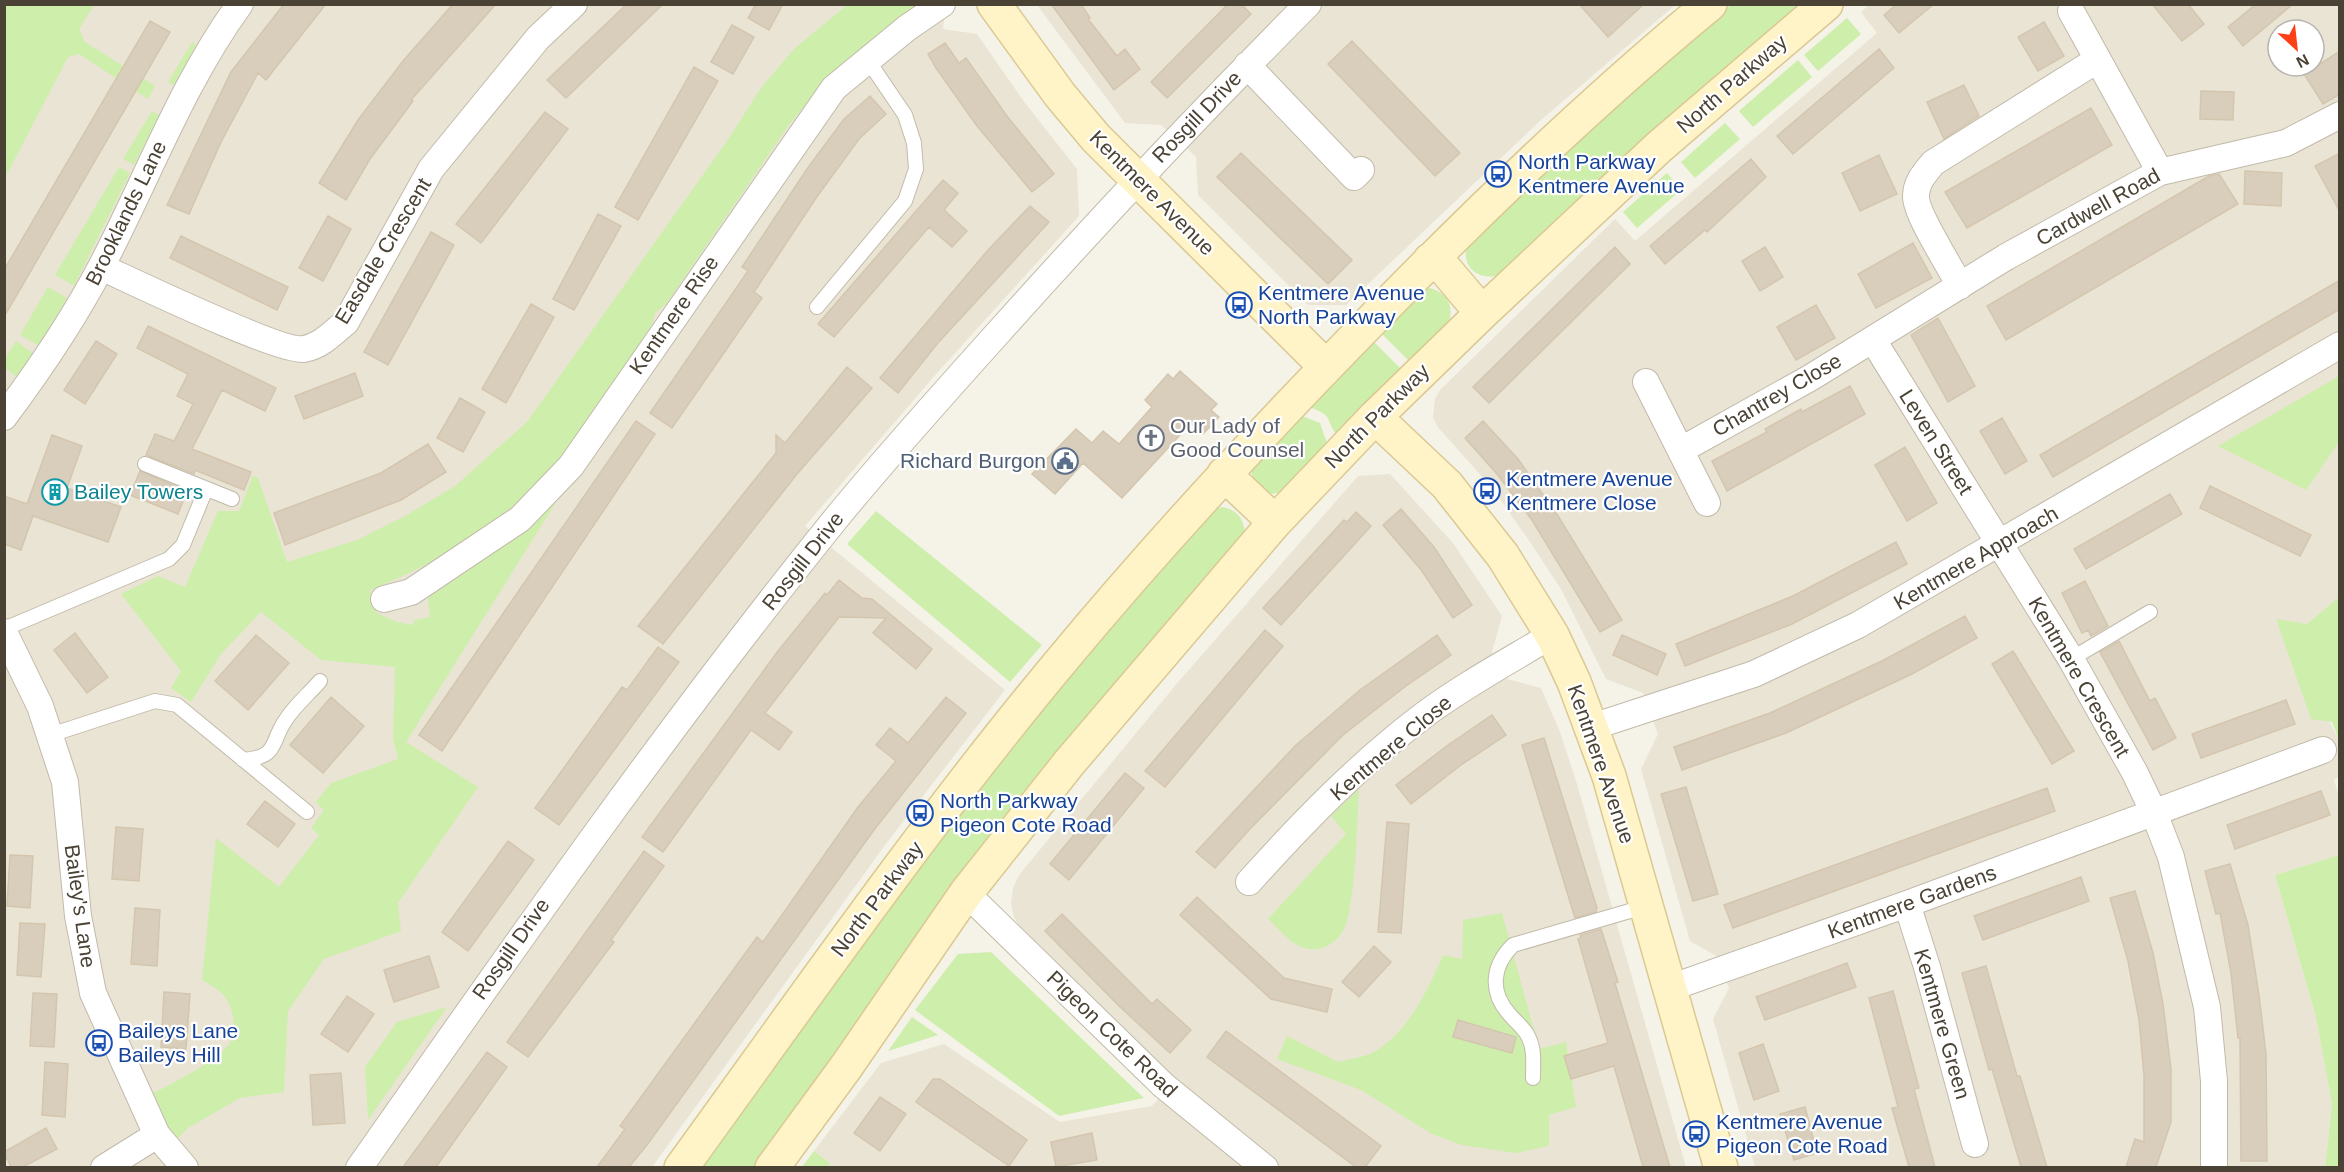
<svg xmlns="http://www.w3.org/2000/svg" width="2344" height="1172" font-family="Arial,sans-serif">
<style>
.residential{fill:#eae4d5;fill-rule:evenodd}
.green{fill:#ceeeac}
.building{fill:#d9cebc;stroke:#d4c6ae;stroke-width:1.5}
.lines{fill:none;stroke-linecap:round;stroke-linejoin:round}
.lane-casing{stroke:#c2baa9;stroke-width:16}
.street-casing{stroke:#c2baa9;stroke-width:28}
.secondary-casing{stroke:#dac992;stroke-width:36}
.lane{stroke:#fff;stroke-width:14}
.street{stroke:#fff;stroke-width:26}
.secondary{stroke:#fff3c8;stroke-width:33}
.labels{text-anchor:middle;stroke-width:4.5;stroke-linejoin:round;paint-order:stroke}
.street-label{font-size:21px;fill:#4a4235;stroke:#fff}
.transit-label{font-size:21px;fill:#164399;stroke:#fff;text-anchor:start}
.worship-label{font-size:21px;fill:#5b616d;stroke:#fff;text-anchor:start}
.service-label{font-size:21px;fill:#4e5e75;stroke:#fff;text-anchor:end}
.culture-label{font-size:21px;fill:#0d838f;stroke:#fff;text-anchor:start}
</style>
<rect width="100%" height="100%" fill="#f5f2e8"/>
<path class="residential" d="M5,5H946L943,29L977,34L1025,103L1077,169L1079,216L937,373L805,526L1005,690L888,841L652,1167L5,1168Z
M1037,5H1675L1541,120L1346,305H1308L1198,195L1196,157L1161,125L1125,123Z
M1869,5H2339V597L2307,624L2276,620L2339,740V776L2334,780L2339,797V855L2275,875L2316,1017L2332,1104L2325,1167H1755L1713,1019L1729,988L1718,957L1690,941L1641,769L1658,734L1643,693L1606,679L1561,589L1528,539L1492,488L1437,426L1433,417L1435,399L1440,390L1615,219L1635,241L1877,33L1861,12ZM2278,30H2314V66H2278Z
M1390,474L1453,543L1502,616L1492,652L1507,679L1541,688L1560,732L1577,784L1686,1167L827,1168L830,1163L814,1151L881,1063L944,1044L1060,1122L1152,1106L1176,1079L1021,930L1014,917L1011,903L1013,888L1019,875L1179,681L1358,476Z"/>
<path class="green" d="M5,5H94L79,29L85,42L155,86L148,99L79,54L68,57L5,178Z
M847,5H923L851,57L825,81L789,125L666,304L655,313L652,325C625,366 599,411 568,449C515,515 447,560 370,590L377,613L397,622L413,625L414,620L430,617L428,599L437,585L551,502L555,504L406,742L478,787L398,903L401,931L324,959L288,1011L284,1092L240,1098L188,1128L168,1148L140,1100C162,1088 227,1059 234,1035C236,1030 233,1022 233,1017C230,996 219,990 202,980L216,838L279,887L319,835L311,828L324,810L316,802L331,783L398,759L393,739L395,667L321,660L261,612L221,654L191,702L171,688L181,671L121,594L158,576L185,587L218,511H239L253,476L258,478L287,562L357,540L407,515L455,486L527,422L727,141L761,88L794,49Z
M1731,5H1801L1499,275C1476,282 1458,263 1469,241L1651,72Z
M1847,18L1861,34L1818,71L1804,55Z
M192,42L196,45L174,85L168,82Z
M1798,60L1812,77L1753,127L1739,111Z
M152,111L159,115L134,165L123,159Z
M1725,123L1740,139L1695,178L1681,162Z
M119,167L130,173L74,286L55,275Z
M1667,173L1681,190L1637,228L1623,212Z
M48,287L67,298L39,346L20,335Z
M1430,288C1448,293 1455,307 1448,325L1411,363L1378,330L1422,289Z
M1369,337L1403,371L1339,437C1323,420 1337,417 1309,407Z
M16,341L34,354L17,377L5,368V358Z
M2339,376V442L2306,490L2218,446Z
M1302,416L1320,423L1328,446C1315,460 1282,509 1261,489C1254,482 1252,478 1251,468Z
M1222,507C1237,510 1244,518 1245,534L894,974L755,1167L700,1168L928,850L1118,617L1214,509Z
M876,511L1042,645L1010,682L847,544Z
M2339,597V740L2332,722L2311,719L2276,619L2307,624Z
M1359,789C1357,819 1356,909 1343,931C1333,947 1316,954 1299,946C1288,941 1277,927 1268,919L1346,834L1331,816Z
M2339,855L2340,1167L2325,1168L2332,1104L2316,1017L2275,875Z
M1502,913L1539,1049L1566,1042L1576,1107L1549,1115V1146L1516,1153L1462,1145L1432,1134L1361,1090L1277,1059L1287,1036L1338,1062C1348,1059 1360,1058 1370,1054C1407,1035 1427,992 1443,955L1462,959L1463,920Z
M991,952L1144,1098L1059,1116L915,1010L958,954Z
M447,1007L368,1120L365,1067L397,1022Z
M912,1017L938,1035L888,1051Z
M814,1151L830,1163L827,1167H802Z"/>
<path class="building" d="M284,4H326L266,80L258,73L221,142L189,214L167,205L231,72Z
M453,4H496L411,100L413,101L370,159L346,200L319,183L358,120L403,61Z
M627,4H663L566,98L547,80Z
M756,4H783L769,30L748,18Z
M1051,4H1081L1090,18L1088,19L1117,56L1125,49L1140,69L1114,90Z
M1228,4H1241L1251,14L1167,98L1151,82Z
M1579,4H1644L1608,37Z
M1897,4H1934L1899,33L1884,15Z
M2152,4H2188L2204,24L2182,41Z
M2256,4H2293L2243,46L2228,27Z
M150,21L170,32L4,317V270Z
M2044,22L2064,56L2038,71L2018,37Z
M732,25L754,37L733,74L711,62Z
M1352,41L1460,153L1435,176L1328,64Z
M945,43L959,63L966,58L1007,116L1054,174L1032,192L977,126L936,68L928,54Z
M1879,49L1894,68L1793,154L1777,136Z
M2340,51V94L2323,104L2304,74Z
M694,67L718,81L638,220L615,207Z
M1964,85L1979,116L1944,139L1927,102Z
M2201,91L2234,92L2233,120L2200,119Z
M870,96L886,114L859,139L816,198L754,292L762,298L672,428L650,413L748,271L742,267L807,169L844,119Z
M2091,108L2112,145L1967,228L1945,192Z
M545,112L568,129L481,243L456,224Z
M1241,153L1352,260L1328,284L1217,177Z
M2340,153V212L2315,166Z
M1879,155L1897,194L1860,211L1842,173Z
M1751,159L1766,177L1707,232L1705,230L1665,264L1650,246Z
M2245,171L2282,173L2281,206L2244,204Z
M2219,174L2238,204L2006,340L1987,306L2209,176Z
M943,180L958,193L944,210L967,231L952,247L929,227L834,337L818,324Z
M1030,206L1049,222L937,344L898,393L880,378L988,250Z
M598,214L621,226L574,310L553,299Z
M328,216L351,229L323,281L299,268Z
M431,232L454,245L388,365L364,352Z
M181,236L288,287L277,310L170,258Z
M1913,243L1932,278L1876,308L1858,274Z
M1615,247L1630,264L1489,403L1473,387Z
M1765,247L1783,277L1760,291L1742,261Z
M2340,280V309L2053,477L2040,455Z
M531,304L554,317L506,403L482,389Z
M1816,305L1835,338L1796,360L1777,327Z
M1938,318L1975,386L1948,402L1911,335Z
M148,326L276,388L265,411L222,390L192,449L251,472L244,490L195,470L194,474L146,455L155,434L174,441L193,404L177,396L188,374L137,348Z
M96,341L117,354L85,404L64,390Z
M847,367L872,388L797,474L663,644L638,626L776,453V435L785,443Z
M1180,371L1217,404L1211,410L1219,417L1203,434L1191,423L1122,498L1083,463L1055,494L1032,474L1076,429L1092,443L1103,431L1119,444L1152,407L1145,400L1168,374L1173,379Z
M355,373L363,396L304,419L295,396Z
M1850,386L1865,414L1727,491L1712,461L1767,432L1765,429L1801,409L1802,412Z
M460,398L485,412L463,452L437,438Z
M2002,418L2027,461L2005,474L1980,431Z
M636,421L655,434L442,751L419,735Z
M1483,421L1518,459L1558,516L1622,620L1600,632L1532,520L1497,474L1465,438Z
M52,435L82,446L67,488L121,507L108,542L33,516L21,550L4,544V496L27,504Z
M428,444L446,472L401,500L285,545L274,513L381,473Z
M1905,447L1937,503L1907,521L1875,465Z
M140,471L187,491L178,514L130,495Z
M2210,486L2311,535L2300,556L2200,508Z
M2170,494L2182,514L2086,569L2074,549Z
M1401,509L1434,547L1472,605L1453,618L1422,571L1383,525Z
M1356,512L1371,526L1281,625L1263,608L1344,520L1347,522Z
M1896,542L1907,564L1792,624L1685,666L1676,644L1793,596Z
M839,580L862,598L872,599L932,649L916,669L873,633L886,618L839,617L765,713L792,732L779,750L751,730L663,852L642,837L778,651L825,593L827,595Z
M2085,581L2108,626L2091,636L2088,630L2082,633L2062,593Z
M1965,616L1977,638L1912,674L1786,733L1682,770L1674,747L1770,713L1884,660Z
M1265,630L1283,646L1165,787L1145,771Z
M75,633L108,677L87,693L54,650Z
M256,635L289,663L248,710L215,681Z
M1437,635L1451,655L1406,686L1343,735L1249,830L1215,868L1196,852L1295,746L1360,690Z
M1622,635L1666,654L1657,675L1613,655Z
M2119,641L2150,701L2155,698L2176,738L2153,750L2100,652Z
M658,647L679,662L559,825L535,808L622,687L627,690Z
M2013,651L2074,751L2052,764L1992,664Z
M331,697L364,726L323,773L290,745Z
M946,697L966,713L874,830L647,1145L629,1167H597L625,1129L620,1126L757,937L763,942L858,807L896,761L876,745L890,728L908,743Z
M2286,700L2295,724L2201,758L2192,734Z
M1492,715L1506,735L1461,765L1411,804L1396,785L1448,745Z
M1544,738L1597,908L1596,912L1575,918L1522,745Z
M1125,773L1144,788L1069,880L1050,864Z
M1686,787L1718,894L1693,901L1661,794Z
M2047,788L2055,811L1733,928L1724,905Z
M2321,791L2330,815L2235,849L2227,825Z
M265,801L295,824L278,847L247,824Z
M1387,822L1409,824L1401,933L1378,932Z
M116,827L143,829L139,881L112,879Z
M508,841L534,860L468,951L442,932Z
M644,851L664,866L611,940L614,942L528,1057L507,1042Z
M10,855L33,856L30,908L7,906Z
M2230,864L2248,925L2259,995L2266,1054L2267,1161H2241L2240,1038H2238L2231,973L2220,913L2216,914L2205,871Z
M2081,877L2089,901L1983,940L1974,916Z
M2135,891L2153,953L2163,1004L2171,1069V1122L2156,1167H2126L2135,1139L2144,1142V1075L2139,1020L2128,961L2110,898Z
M1197,897L1284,978L1332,989L1327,1012L1271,999L1180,915Z
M135,908L160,910L157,966L131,964Z
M1062,914L1152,1004L1157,999L1191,1030L1170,1053L1119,1006L1045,931Z
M20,923L45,924L41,977L17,975Z
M1601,929L1618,982L1615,983L1670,1167H1643L1614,1066L1571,1079L1564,1056L1608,1043L1578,939L1581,938L1580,935Z
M1374,946L1391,962L1359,997L1342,982Z
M429,956L439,987L394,1002L384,970Z
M1847,963L1856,987L1765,1020L1756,997Z
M1986,966L2017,1076H2020L2047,1167H2021L1992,1069L1989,1070L1962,973Z
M1893,991L1919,1088L1914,1089L1935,1167H1909L1892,1108L1898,1107L1869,998Z
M164,992L190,994L186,1049L161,1047Z
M33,993L57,994L54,1047L30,1046Z
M347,996L374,1014L348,1052L321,1034Z
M1458,1020L1516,1037L1512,1053L1453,1037Z
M1226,1031L1381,1146L1365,1167H1356L1207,1057Z
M1763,1044L1779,1091L1754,1100L1739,1053Z
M487,1052L507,1067L436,1167H403Z
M45,1062L68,1064L65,1117L42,1115Z
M341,1073L345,1123L313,1125L310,1075Z
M933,1079H940L1027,1140L1009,1166L916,1102Z
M880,1097L906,1114L880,1151L854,1133Z
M1805,1107L1817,1153L1794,1160L1780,1114Z
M46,1128L57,1149L23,1167H11L4,1152Z
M1092,1133L1097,1160L1056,1167L1051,1142Z"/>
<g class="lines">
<g class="lane-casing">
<path id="lane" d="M817,307L905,201L916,169L914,143L905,115L867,59
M145,464L232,499
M4,629L169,559L183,545L206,489
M2071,659L2150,612
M50,735L155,701L177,705L307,812
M243,760C279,757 270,743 285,721C294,706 309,694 320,681
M1533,1078C1533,1064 1535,1049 1528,1036C1524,1028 1516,1022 1510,1015C1489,992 1492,966 1513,945L1647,906"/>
</g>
<g class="street-casing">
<path id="street" d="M2071,11L2160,172
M1247,65L1354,177L1361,170
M101,267C132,281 281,353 304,349C321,346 334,332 346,322L431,169L538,38L574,4
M1960,286C1951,268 1915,213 1916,196C1916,182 1925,173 1933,163L2097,60
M1873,340L2071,659L2135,773L2154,813L2171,857L2207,1007L2214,1081V1168
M1646,382L1707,503
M4,417C40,369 73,320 101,267C147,180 181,85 240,4
M1681,450L1810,378L2006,257L2160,172L2286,143L2340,115
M384,599L411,592L520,519L571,466L834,88L907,28L942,4
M4,632L40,706L65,782L78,916L93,993L157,1135L185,1168
M1592,727L1754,674L1858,625L2340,345
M1249,882C1303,822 1359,764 1424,715C1464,685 1509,661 1552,635
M966,893L1163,1085L1265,1168
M1907,904L1927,967L1975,1144
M1670,988L1907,904L2323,750
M104,1168L157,1135
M359,1168C514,947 668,726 838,516C889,454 943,394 997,334C1098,221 1201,112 1308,4"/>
</g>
<g class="secondary-casing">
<path id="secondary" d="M994,4L1060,95L1096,138L1326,367
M1430,260L1444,268L1482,313
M1375,417L1447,485L1503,556L1552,635L1574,682L1609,776L1721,1168
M1224,474L1275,522
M681,1168C805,997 926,823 1062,660C1160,542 1265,429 1373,319C1480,209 1591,102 1710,4
M772,1168L846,1067L966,893L1069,763L1275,522L1375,417L1482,313L1659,147L1826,4"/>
</g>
<use href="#lane" class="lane"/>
<use href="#street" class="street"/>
<use href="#secondary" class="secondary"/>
</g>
<defs>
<g id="bus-ring" transform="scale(1.35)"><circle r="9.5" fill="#fff" stroke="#1a4fb4" stroke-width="1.5"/><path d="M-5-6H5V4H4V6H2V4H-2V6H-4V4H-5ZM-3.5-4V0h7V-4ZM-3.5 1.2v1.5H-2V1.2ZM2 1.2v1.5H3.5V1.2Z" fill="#1a4fb4"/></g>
<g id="church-ring" transform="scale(1.35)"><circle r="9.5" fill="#fff" stroke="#6b7280" stroke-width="1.5"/><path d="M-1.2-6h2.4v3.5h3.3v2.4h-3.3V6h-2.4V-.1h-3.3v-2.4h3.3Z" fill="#6b7280"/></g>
<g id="civic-ring" transform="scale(1.35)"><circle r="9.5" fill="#fff" stroke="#5c6f8a" stroke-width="1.5"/><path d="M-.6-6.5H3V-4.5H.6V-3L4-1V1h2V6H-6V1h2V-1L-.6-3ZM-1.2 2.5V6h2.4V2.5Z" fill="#5c6f8a"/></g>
<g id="building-ring" transform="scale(1.35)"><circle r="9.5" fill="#fff" stroke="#0f9aa8" stroke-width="1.5"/><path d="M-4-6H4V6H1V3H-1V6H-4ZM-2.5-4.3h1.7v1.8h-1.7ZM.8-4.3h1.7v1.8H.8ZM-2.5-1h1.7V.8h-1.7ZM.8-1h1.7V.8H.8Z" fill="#0f9aa8"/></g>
</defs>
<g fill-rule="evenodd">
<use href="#bus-ring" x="1498" y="174"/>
<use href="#bus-ring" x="1239" y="305"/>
<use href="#church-ring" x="1151" y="438"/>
<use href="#civic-ring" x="1065" y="461"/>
<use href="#bus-ring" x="1487" y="491"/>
<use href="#building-ring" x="55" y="492"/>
<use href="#bus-ring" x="920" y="813"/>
<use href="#bus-ring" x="99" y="1043"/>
<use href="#bus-ring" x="1696" y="1134"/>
</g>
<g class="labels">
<g class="street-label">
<text transform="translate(1732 84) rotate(-41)" y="7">North Parkway</text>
<text transform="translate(1197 117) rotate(-46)" y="7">Rosgill Drive</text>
<text transform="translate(1152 193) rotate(45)" y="7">Kentmere Avenue</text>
<text transform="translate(2098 207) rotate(-29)" y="7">Cardwell Road</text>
<text transform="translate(126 213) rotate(-64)" y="7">Brooklands Lane</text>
<text transform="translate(383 251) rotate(-59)" y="7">Easdale Crescent</text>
<text transform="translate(674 315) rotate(-55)" y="7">Kentmere Rise</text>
<text transform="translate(1777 395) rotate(-30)" y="7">Chantrey Close</text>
<text transform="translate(1377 416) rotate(-45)" y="7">North Parkway</text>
<text transform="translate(1936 442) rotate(58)" y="7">Leven Street</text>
<text transform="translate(1976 558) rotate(-30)" y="7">Kentmere Approach</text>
<text transform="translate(803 561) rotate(-52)" y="7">Rosgill Drive</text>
<text transform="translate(2079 677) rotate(60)" y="7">Kentmere Crescent</text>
<text transform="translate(1391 748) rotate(-40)" y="7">Kentmere Close</text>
<text transform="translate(1601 764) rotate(71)" y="7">Kentmere Avenue</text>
<text transform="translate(877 899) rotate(-53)" y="7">North Parkway</text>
<text transform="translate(1912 902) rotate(-20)" y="7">Kentmere Gardens</text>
<text transform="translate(80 906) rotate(82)" y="7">Bailey's Lane</text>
<text transform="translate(511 949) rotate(-55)" y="7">Rosgill Drive</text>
<text transform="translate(1942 1024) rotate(74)" y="7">Kentmere Green</text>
<text transform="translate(1112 1034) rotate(44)" y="7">Pigeon Cote Road</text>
</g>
<g class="transit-label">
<text x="1518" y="169">North Parkway<tspan x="1518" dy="24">Kentmere Avenue</tspan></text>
<text x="1258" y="300">Kentmere Avenue<tspan x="1258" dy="24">North Parkway</tspan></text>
<text x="1506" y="486">Kentmere Avenue<tspan x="1506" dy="24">Kentmere Close</tspan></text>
<text x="940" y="808">North Parkway<tspan x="940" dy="24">Pigeon Cote Road</tspan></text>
<text x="118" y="1038">Baileys Lane<tspan x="118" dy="24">Baileys Hill</tspan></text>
<text x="1716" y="1129">Kentmere Avenue<tspan x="1716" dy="24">Pigeon Cote Road</tspan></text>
</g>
<g class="worship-label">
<text x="1170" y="433">Our Lady of<tspan x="1170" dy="24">Good Counsel</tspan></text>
</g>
<g class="service-label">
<text x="1046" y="468">Richard Burgon</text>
</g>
<g class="culture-label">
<text x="74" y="499">Bailey Towers</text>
</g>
</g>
<rect width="2344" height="1172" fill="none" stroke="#4a4235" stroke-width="12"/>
<g transform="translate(2296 48) rotate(153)"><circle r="28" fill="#ffffff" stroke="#b7b3ae" stroke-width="1.5"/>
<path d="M0-4.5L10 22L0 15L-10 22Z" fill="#ff3f15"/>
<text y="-9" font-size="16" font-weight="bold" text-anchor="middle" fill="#4a4235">N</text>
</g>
</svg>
